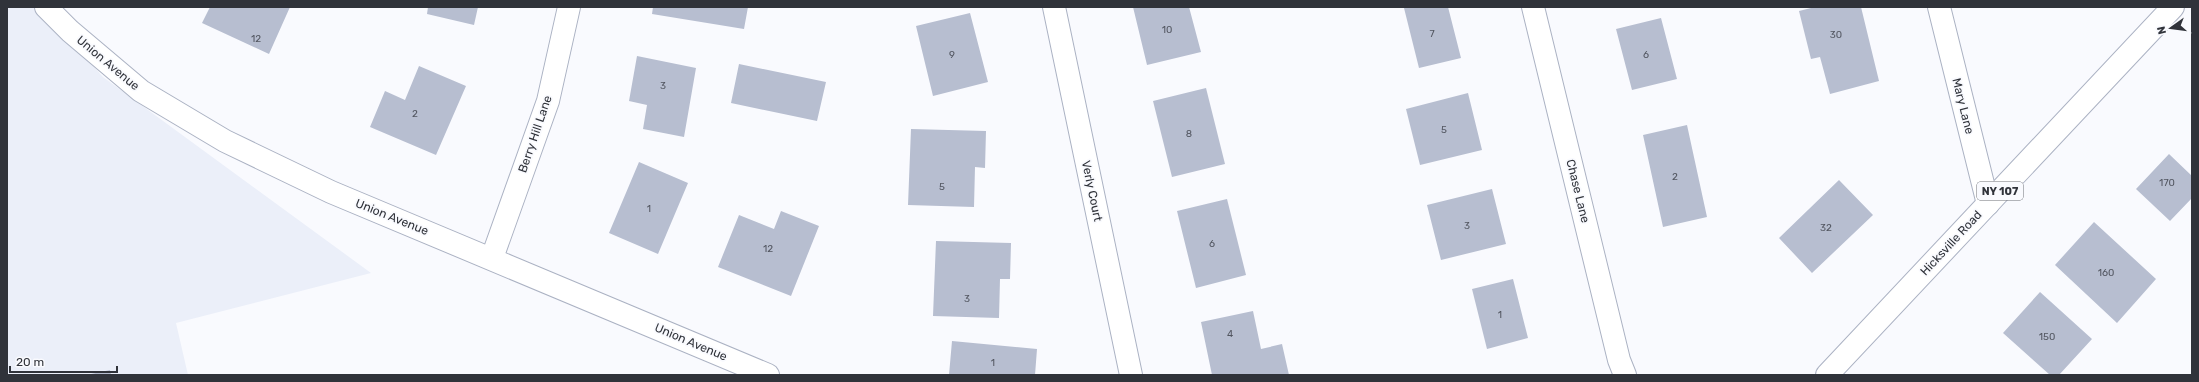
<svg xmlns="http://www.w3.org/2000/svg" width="2199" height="382" font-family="Rubik,sans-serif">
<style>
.built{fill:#ebeff9}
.building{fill:#b7bed0}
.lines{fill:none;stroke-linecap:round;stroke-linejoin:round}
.street-casing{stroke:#abb2c3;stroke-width:24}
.secondary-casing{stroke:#abb2c3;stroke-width:24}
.primary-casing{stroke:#abb2c3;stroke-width:24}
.street{stroke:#fff;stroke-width:22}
.secondary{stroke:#fff;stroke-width:22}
.primary{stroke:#fff;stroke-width:22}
.labels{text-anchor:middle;stroke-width:3.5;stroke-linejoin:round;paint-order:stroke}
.number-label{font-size:10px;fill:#525660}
.shield{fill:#f9fafe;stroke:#6c6f75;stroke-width:1}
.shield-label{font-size:11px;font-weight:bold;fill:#30333a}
.street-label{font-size:12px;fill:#30333a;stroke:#f9fafe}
</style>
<rect width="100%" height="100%" fill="#f9fafe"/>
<path class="built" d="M7,7H41L103,77L371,273L176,323L188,375H7Z"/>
<path class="building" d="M210,7H290L269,54L202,23Z
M428,7H478L474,25L427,14Z
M653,7H748L744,29L652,14Z
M1133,7H1189L1201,52L1147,65Z
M1409,7H1448L1461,58L1419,68L1404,8Z
M1815,7H1861L1879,81L1830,94L1820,57L1811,59L1799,11Z
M970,13L988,82L933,96L916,26Z
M1661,18L1677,79L1632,90L1616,29Z
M637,56L696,68L684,137L643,129L647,105L629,101Z
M739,64L826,82L817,121L731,103Z
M419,66L466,86L436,155L370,127L385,91L405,100Z
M1206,88L1225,164L1172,177L1153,101Z
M1468,93L1482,150L1420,165L1406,109Z
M1687,125L1707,217L1663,227L1643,135Z
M911,129L986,131L985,168L975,167L974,207L908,205Z
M2169,154L2192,176V198L2170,221L2136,189Z
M639,162L688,183L658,254L609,233Z
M1839,180L1873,215L1812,273L1779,238Z
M1492,189L1506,244L1441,260L1427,205Z
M1227,199L1246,275L1196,288L1177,211Z
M781,211L819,226L791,296L718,267L739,215L774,229Z
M2094,222L2156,279L2117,323L2055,265Z
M936,241L1011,243L1010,279H1000L999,318L933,316Z
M1513,279L1528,338L1487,349L1472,289Z
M2040,292L2092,339L2059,375H2050L2003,333Z
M1253,311L1261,349L1282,344L1289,375H1212L1201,322Z
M952,341L1037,349L1035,375H949Z
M110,370L111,375H91V374Z"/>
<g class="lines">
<g class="street-casing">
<path id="street" d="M1054,7L1131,375
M1533,7L1619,360L1625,375
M1939,7L1988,204
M492,258L548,101L569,7"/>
</g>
<g class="secondary-casing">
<path id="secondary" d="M46,7L70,31L141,91L225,141L331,192L768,375"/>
</g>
<g class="primary-casing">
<path id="primary" d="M1827,375L2173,7"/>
</g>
<use href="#street" class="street"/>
<use href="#secondary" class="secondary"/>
<use href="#primary" class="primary"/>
</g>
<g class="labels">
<g class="number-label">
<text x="1167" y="33">10</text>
<text x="1432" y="37">7</text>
<text x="1836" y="38">30</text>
<text x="256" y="42">12</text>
<text x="952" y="58">9</text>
<text x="1646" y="58">6</text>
<text x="663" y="89">3</text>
<text x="415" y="117">2</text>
<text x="1444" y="133">5</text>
<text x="1189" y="137">8</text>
<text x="1675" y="180">2</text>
<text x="2167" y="186">170</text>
<text x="942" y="190">5</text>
<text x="649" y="212">1</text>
<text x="1467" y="229">3</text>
<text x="1826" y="231">32</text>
<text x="1212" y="247">6</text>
<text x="768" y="252">12</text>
<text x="2106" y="276">160</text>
<text x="967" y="302">3</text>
<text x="1500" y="318">1</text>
<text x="1230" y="337">4</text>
<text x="2047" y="340">150</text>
<text x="993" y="366">1</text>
</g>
<rect class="shield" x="1977" y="182" width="46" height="18" rx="3"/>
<g class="shield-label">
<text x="2000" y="195">NY 107</text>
</g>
<g class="street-label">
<text transform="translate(108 63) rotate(40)" y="4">Union Avenue</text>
<text transform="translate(1963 106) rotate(76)" y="4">Mary Lane</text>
<text transform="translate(535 134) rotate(-71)" y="4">Berry Hill Lane</text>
<text transform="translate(1092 191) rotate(78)" y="4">Verly Court</text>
<text transform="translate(1578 191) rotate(76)" y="4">Chase Lane</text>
<text transform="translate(392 217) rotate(22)" y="4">Union Avenue</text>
<text transform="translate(1951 243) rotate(-47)" y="4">Hicksville Road</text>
<text transform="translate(691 342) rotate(23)" y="4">Union Avenue</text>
</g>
</g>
<rect width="2199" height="382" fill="none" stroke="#30333a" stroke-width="16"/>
<g transform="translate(2171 28) rotate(256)" stroke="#f9fafe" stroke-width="3" paint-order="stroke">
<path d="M0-3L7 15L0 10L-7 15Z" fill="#30333a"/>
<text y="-6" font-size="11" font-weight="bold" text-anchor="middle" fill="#30333a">N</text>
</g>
<path d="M10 366v6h107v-6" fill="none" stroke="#30333a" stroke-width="2"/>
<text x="16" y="366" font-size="12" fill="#30333a" stroke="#f9fafe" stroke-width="3" paint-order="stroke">20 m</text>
</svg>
